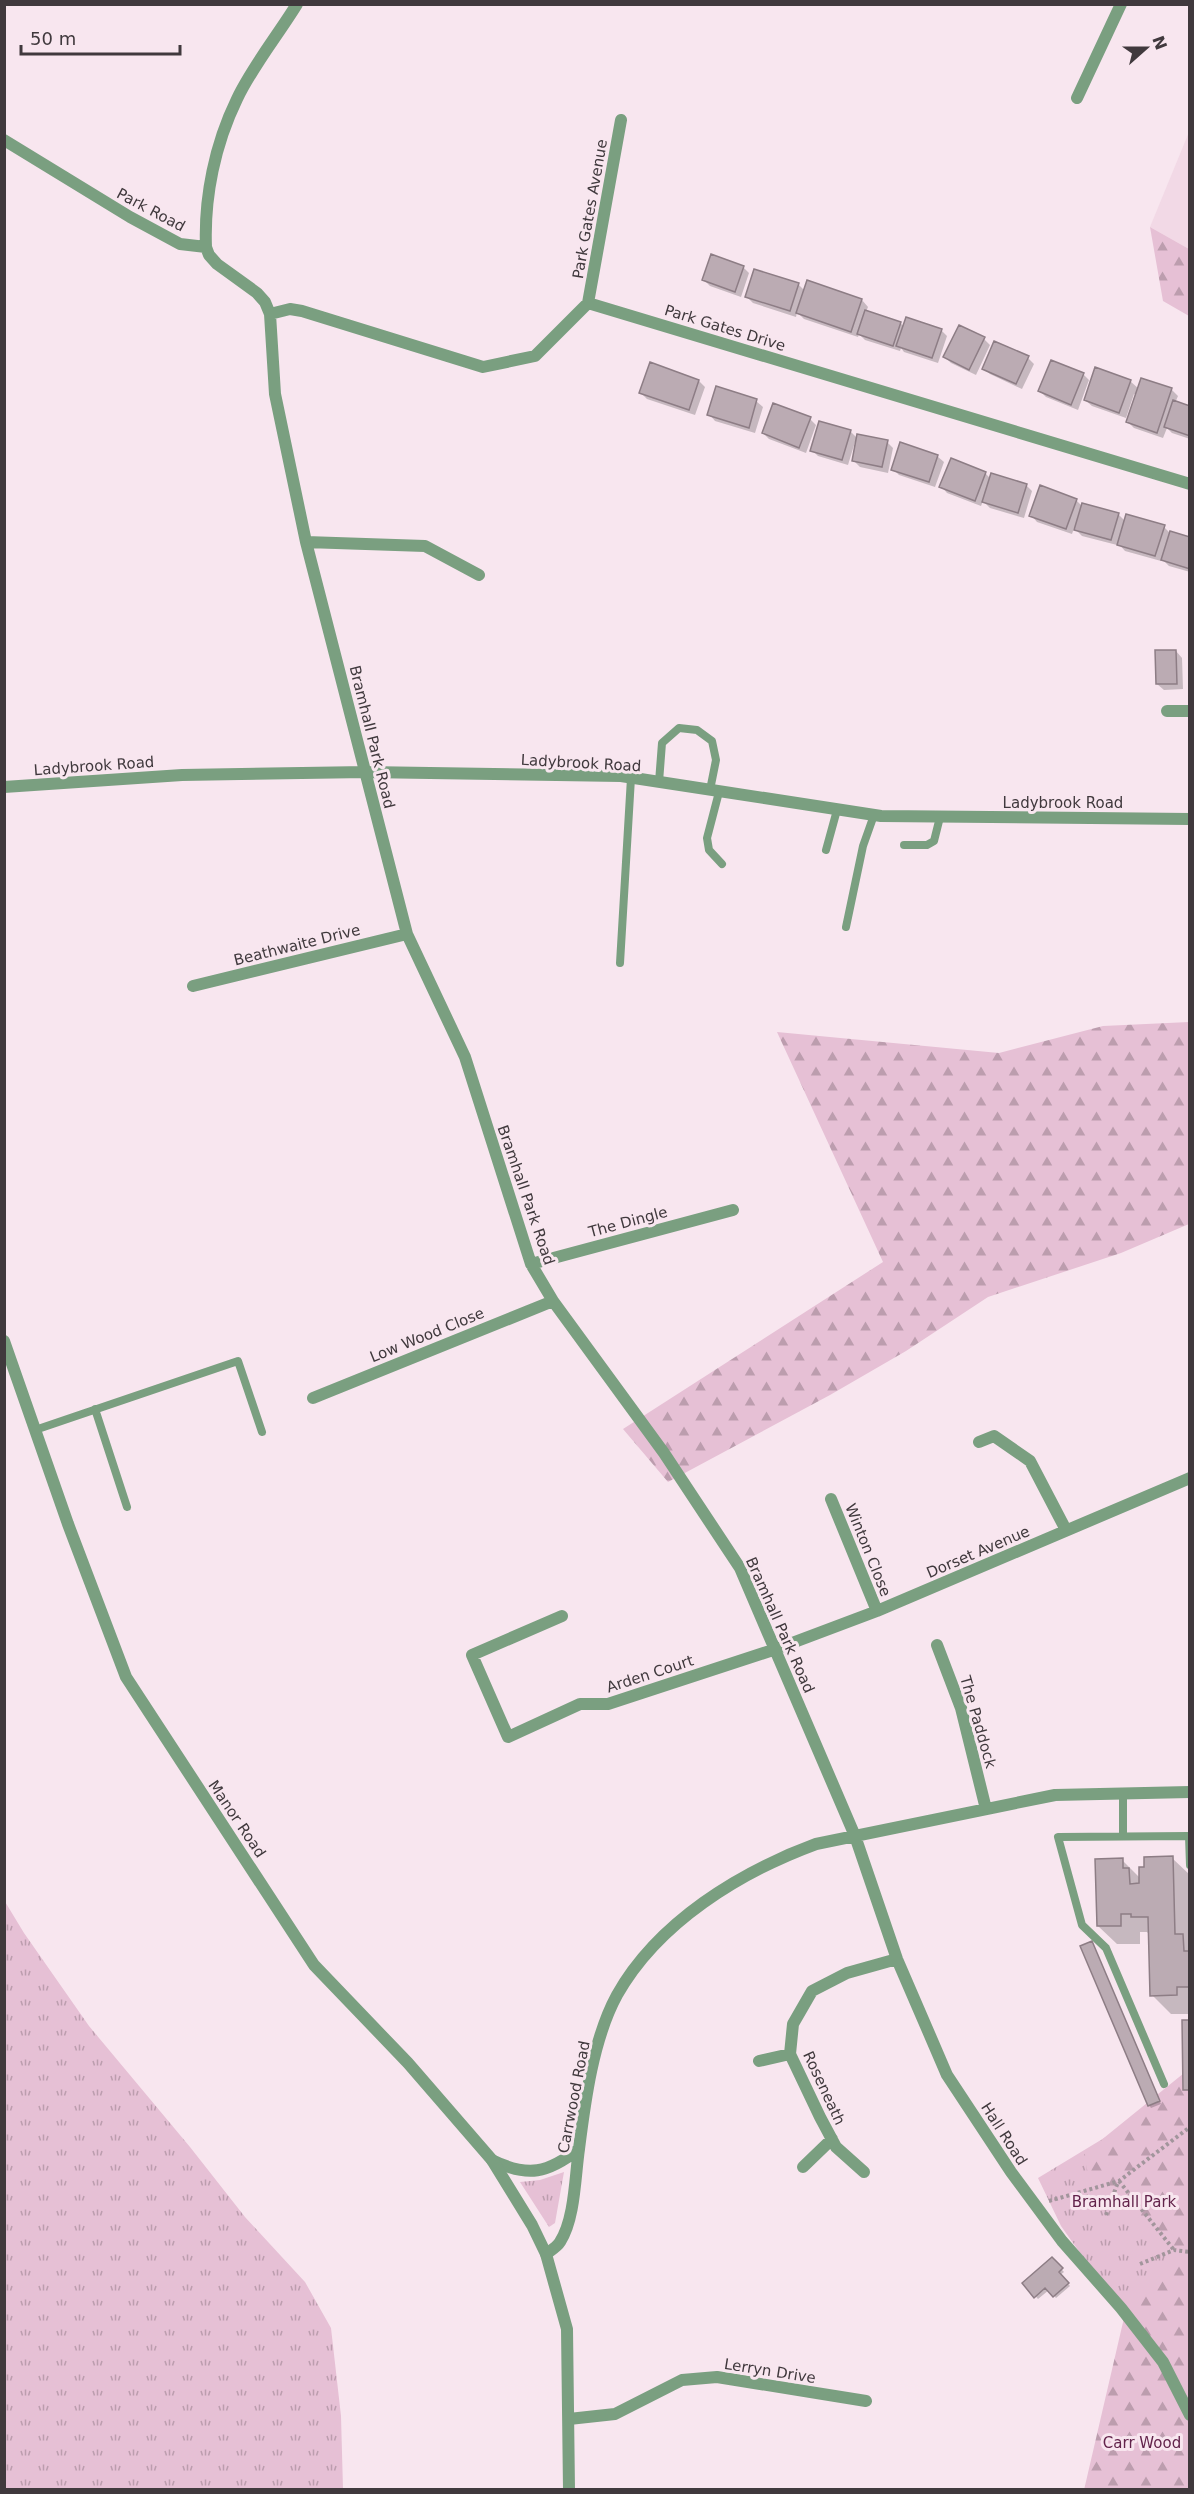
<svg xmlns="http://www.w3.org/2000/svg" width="1194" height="2494" font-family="'DejaVu Sans',sans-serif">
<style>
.built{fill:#f2d9e6}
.grass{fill:url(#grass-tufts)}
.forest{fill:url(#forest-firs)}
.shadow{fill:#0003}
.building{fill:#bbabb3;stroke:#8d7d85;stroke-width:1.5}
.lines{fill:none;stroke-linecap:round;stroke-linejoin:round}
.path{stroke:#a2959c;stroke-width:4;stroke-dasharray:3 3;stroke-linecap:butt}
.service{stroke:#7a9f80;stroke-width:8}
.minor{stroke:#7a9f80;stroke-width:12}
.tertiary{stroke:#7a9f80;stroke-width:12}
.labels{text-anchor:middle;stroke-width:6;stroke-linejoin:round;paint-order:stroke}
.street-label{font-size:15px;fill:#40393d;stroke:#f8e6ef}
.park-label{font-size:15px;fill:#62234b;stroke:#f8e6ef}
</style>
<defs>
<pattern id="grass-tufts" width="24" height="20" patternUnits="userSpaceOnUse" patternTransform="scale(1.5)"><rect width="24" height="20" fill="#e6c0d5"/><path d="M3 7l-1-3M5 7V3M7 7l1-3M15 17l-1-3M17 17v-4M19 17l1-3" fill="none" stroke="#bc9dae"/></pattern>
<pattern id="forest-firs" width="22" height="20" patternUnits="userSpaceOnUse" patternTransform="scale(1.5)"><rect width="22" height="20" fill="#e6c0d5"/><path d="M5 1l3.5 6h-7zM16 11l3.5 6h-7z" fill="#bc9dae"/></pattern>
</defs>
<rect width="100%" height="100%" fill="#f8e6ef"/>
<path class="built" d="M1189,132V249L1150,227Z"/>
<path class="grass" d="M4,1900L24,1933L89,2026L190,2147L245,2217L305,2282L331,2328L341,2416L343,2489H5Z
M1189,2092V2489L1154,2357L1061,2226L1038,2178L1162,2103Z
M564,2172L555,2223L549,2227L520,2182L540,2180Z"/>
<path class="forest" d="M1150,227L1189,249V316L1163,301Z
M1189,1022V1224L1121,1253L988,1297L906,1351L830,1395L668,1482L623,1429L883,1262L777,1032L999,1053L1103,1026Z
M1189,2069V2489L1084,2490L1127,2305L1173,2256L1149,2227L1089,2179L1084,2154Z"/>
<path class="shadow" d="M743,267L749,273L741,297L710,286L704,280Z
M808,282L862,300L868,307L866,312L900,323L905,327L941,330L947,336L938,363L904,352L901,348L900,351L865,340L859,334L858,337L804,319L797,312L796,317L753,303L747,297L798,284L805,291Z
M959,327L984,339L990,345L976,375L951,363L945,357Z
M1028,358L1034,364L1022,389L990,374L983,368Z
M1083,374L1089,380L1078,410L1046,397L1040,391Z
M1142,380L1172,390L1178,396L1175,403L1190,407V439L1172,433L1167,428L1163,438L1134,428L1128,422L1137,395L1134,394L1126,418L1092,406L1085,400L1130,381L1139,389Z
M699,381L705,387L695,415L647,399L641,393Z
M756,401L763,407L755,433L715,421L709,414Z
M810,419L816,425L806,453L769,439L763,433Z
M850,431L858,439L887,442L893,448L888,473L860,467L854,461L857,443L855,442L848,465L818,456L812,450Z
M937,456L944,462L935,487L899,475L893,469Z
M952,460L986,474L991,479L1026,485L1032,491L1024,518L990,508L983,501L981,506L947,493L941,486Z
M1076,500L1082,506L1118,514L1126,522L1164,527L1171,534L1190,538V572L1169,566L1162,559L1161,561L1125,551L1118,543L1117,545L1082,536L1074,528L1072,534L1037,522L1031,515Z
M1176,651L1182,658L1183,689L1164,690L1157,684Z
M1172,1858L1190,1875V2014H1171L1152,1995L1150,1935L1147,1932H1140V1944H1117L1098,1926L1122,1860L1140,1878Z
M1092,1942L1161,2104L1151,2108L1149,2105Z
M1052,2259L1064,2272L1060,2275L1070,2286L1056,2298L1049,2290L1038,2299L1024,2283Z"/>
<path class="building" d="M711,254L744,266L735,292L702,280Z
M754,269L799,283L790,311L745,297Z
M807,280L862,299L851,332L796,313Z
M865,310L901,322L893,346L857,334Z
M906,317L942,329L932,358L896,346Z
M959,325L985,337L969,370L943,357Z
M994,341L1029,356L1016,384L982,369Z
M1051,360L1084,373L1071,405L1038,391Z
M650,362L699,380L689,410L639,393Z
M1095,367L1131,380L1119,413L1084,400Z
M1141,378L1172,388L1157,433L1126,422Z
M716,386L757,399L749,428L707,415Z
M1173,400L1190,406V436L1164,427Z
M773,403L811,417L799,448L762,433Z
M819,421L851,430L842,460L810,451Z
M857,434L888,440L882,467L852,461Z
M900,442L938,455L929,482L891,470Z
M951,458L986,472L975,501L939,487Z
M991,473L1027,484L1018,513L982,502Z
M1040,485L1077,499L1066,529L1029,516Z
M1082,503L1119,513L1111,540L1074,530Z
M1126,514L1165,525L1155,556L1117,545Z
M1170,531L1190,537V569L1161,560Z
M1155,650H1176L1177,684H1156Z
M1173,1856L1175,1934H1183L1184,1951H1190V1987H1177V1995L1150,1996L1148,1917H1131V1914H1121V1926H1097L1095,1859L1123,1858V1868H1129L1130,1884L1139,1883V1867H1144V1857Z
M1092,1941L1160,2101L1148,2106L1080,1946Z
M1182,2020H1190V2090H1183Z
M1052,2257L1063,2268L1059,2272L1069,2283L1053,2297L1045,2288L1034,2298L1022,2283Z"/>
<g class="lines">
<path class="path" d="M1119,2181L1174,2250
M1049,2201L1119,2181L1190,2127
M1106,2215L1118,2182
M1140,2264L1174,2250L1190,2252"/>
<path class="service" d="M659,782L662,743L679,728L697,730L712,741L716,760L710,790
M719,792L707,838L709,850L722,864
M904,845H927L934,841L940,817
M826,850L837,810
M846,927L863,846L874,815
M620,963L631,778
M95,1409L127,1507
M35,1430L238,1361L262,1432
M1123,1836V1793
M1164,2084L1106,1948L1082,1925L1058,1837L1189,1836L1190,1865"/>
<path class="minor" d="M297,4C278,35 252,67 237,99C215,144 204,197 206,247L209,255L217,264L257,293L265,302L270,314L275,394L306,542L407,934L465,1057L531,1264L553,1301L664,1453L740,1568L855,1836L897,1959L947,2075L1011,2172L1062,2241L1121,2308L1163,2362L1190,2415
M1077,98L1121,4
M4,140L130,217L180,244L206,247
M588,303L621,120
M270,314L290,309L302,311L483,367L535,356L588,303L1190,484
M306,542L425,546L479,575
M1167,711H1190
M4,787L182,775L366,772L621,776L881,816L1190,819
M193,986L407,934
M531,1264L733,1210
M313,1398L553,1301
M979,1442L994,1436L1030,1461L1066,1530
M831,1499L877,1611
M562,1616L472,1655L508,1737L580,1704H608L776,1649L877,1611L1190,1478
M937,1645L961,1708L986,1809
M759,2061L790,2054
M492,2160C528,2178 548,2173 579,2149
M803,2167L832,2139
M864,2172L836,2147L820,2117L790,2054L793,2024L812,1991L847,1973L897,1959
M546,2254C550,2251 557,2247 560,2242C575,2219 575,2176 579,2149C585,2101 593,2039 617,1995C658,1922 740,1872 816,1844L1055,1795L1190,1792
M569,2419L615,2414L682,2380L717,2377L866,2401"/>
<path class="tertiary" d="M4,1341L68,1524L126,1677L314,1965L408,2063L492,2160L532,2225L546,2254L567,2329L569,2490"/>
</g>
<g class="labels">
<g class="street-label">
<text transform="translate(590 209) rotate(-80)" y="5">Park Gates Avenue</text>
<text transform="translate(151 210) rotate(28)" y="5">Park Road</text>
<text transform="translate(725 328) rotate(17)" y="5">Park Gates Drive</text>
<text transform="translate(372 737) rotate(76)" y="5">Bramhall Park Road</text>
<text transform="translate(581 763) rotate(3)" y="5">Ladybrook Road</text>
<text transform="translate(94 766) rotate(-4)" y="5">Ladybrook Road</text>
<text x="1063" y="808">Ladybrook Road</text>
<text transform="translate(297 945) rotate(-14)" y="5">Beathwaite Drive</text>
<text transform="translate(526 1195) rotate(71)" y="5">Bramhall Park Road</text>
<text transform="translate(628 1222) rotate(-15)" y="5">The Dingle</text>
<text transform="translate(427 1335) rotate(-22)" y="5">Low Wood Close</text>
<text transform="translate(868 1550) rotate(68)" y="5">Winton Close</text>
<text transform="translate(978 1552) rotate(-23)" y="5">Dorset Avenue</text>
<text transform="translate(780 1625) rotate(66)" y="5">Bramhall Park Road</text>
<text transform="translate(650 1674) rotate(-18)" y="5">Arden Court</text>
<text transform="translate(978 1722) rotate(74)" y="5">The Paddock</text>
<text transform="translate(237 1819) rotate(56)" y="5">Manor Road</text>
<text transform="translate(824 2088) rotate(65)" y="5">Roseneath</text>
<text transform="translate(574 2097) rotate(-79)" y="5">Carrwood Road</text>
<text transform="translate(1004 2134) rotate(57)" y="5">Hall Road</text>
<text transform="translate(770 2371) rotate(9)" y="5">Lerryn Drive</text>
</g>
<g class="park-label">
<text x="1124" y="2207">Bramhall Park</text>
<text x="1142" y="2448">Carr Wood</text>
</g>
</g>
<rect width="1194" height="2494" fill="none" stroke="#40393d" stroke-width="12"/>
<g transform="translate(1146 48) rotate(69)" stroke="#f8e6ef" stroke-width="4.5" paint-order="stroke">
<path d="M0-4.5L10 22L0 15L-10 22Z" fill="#40393d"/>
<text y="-9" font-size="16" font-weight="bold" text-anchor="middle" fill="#40393d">N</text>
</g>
<path d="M21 45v9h159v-9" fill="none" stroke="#40393d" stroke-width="3"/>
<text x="30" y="45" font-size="18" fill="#40393d" stroke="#f8e6ef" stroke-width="4.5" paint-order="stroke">50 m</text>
</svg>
